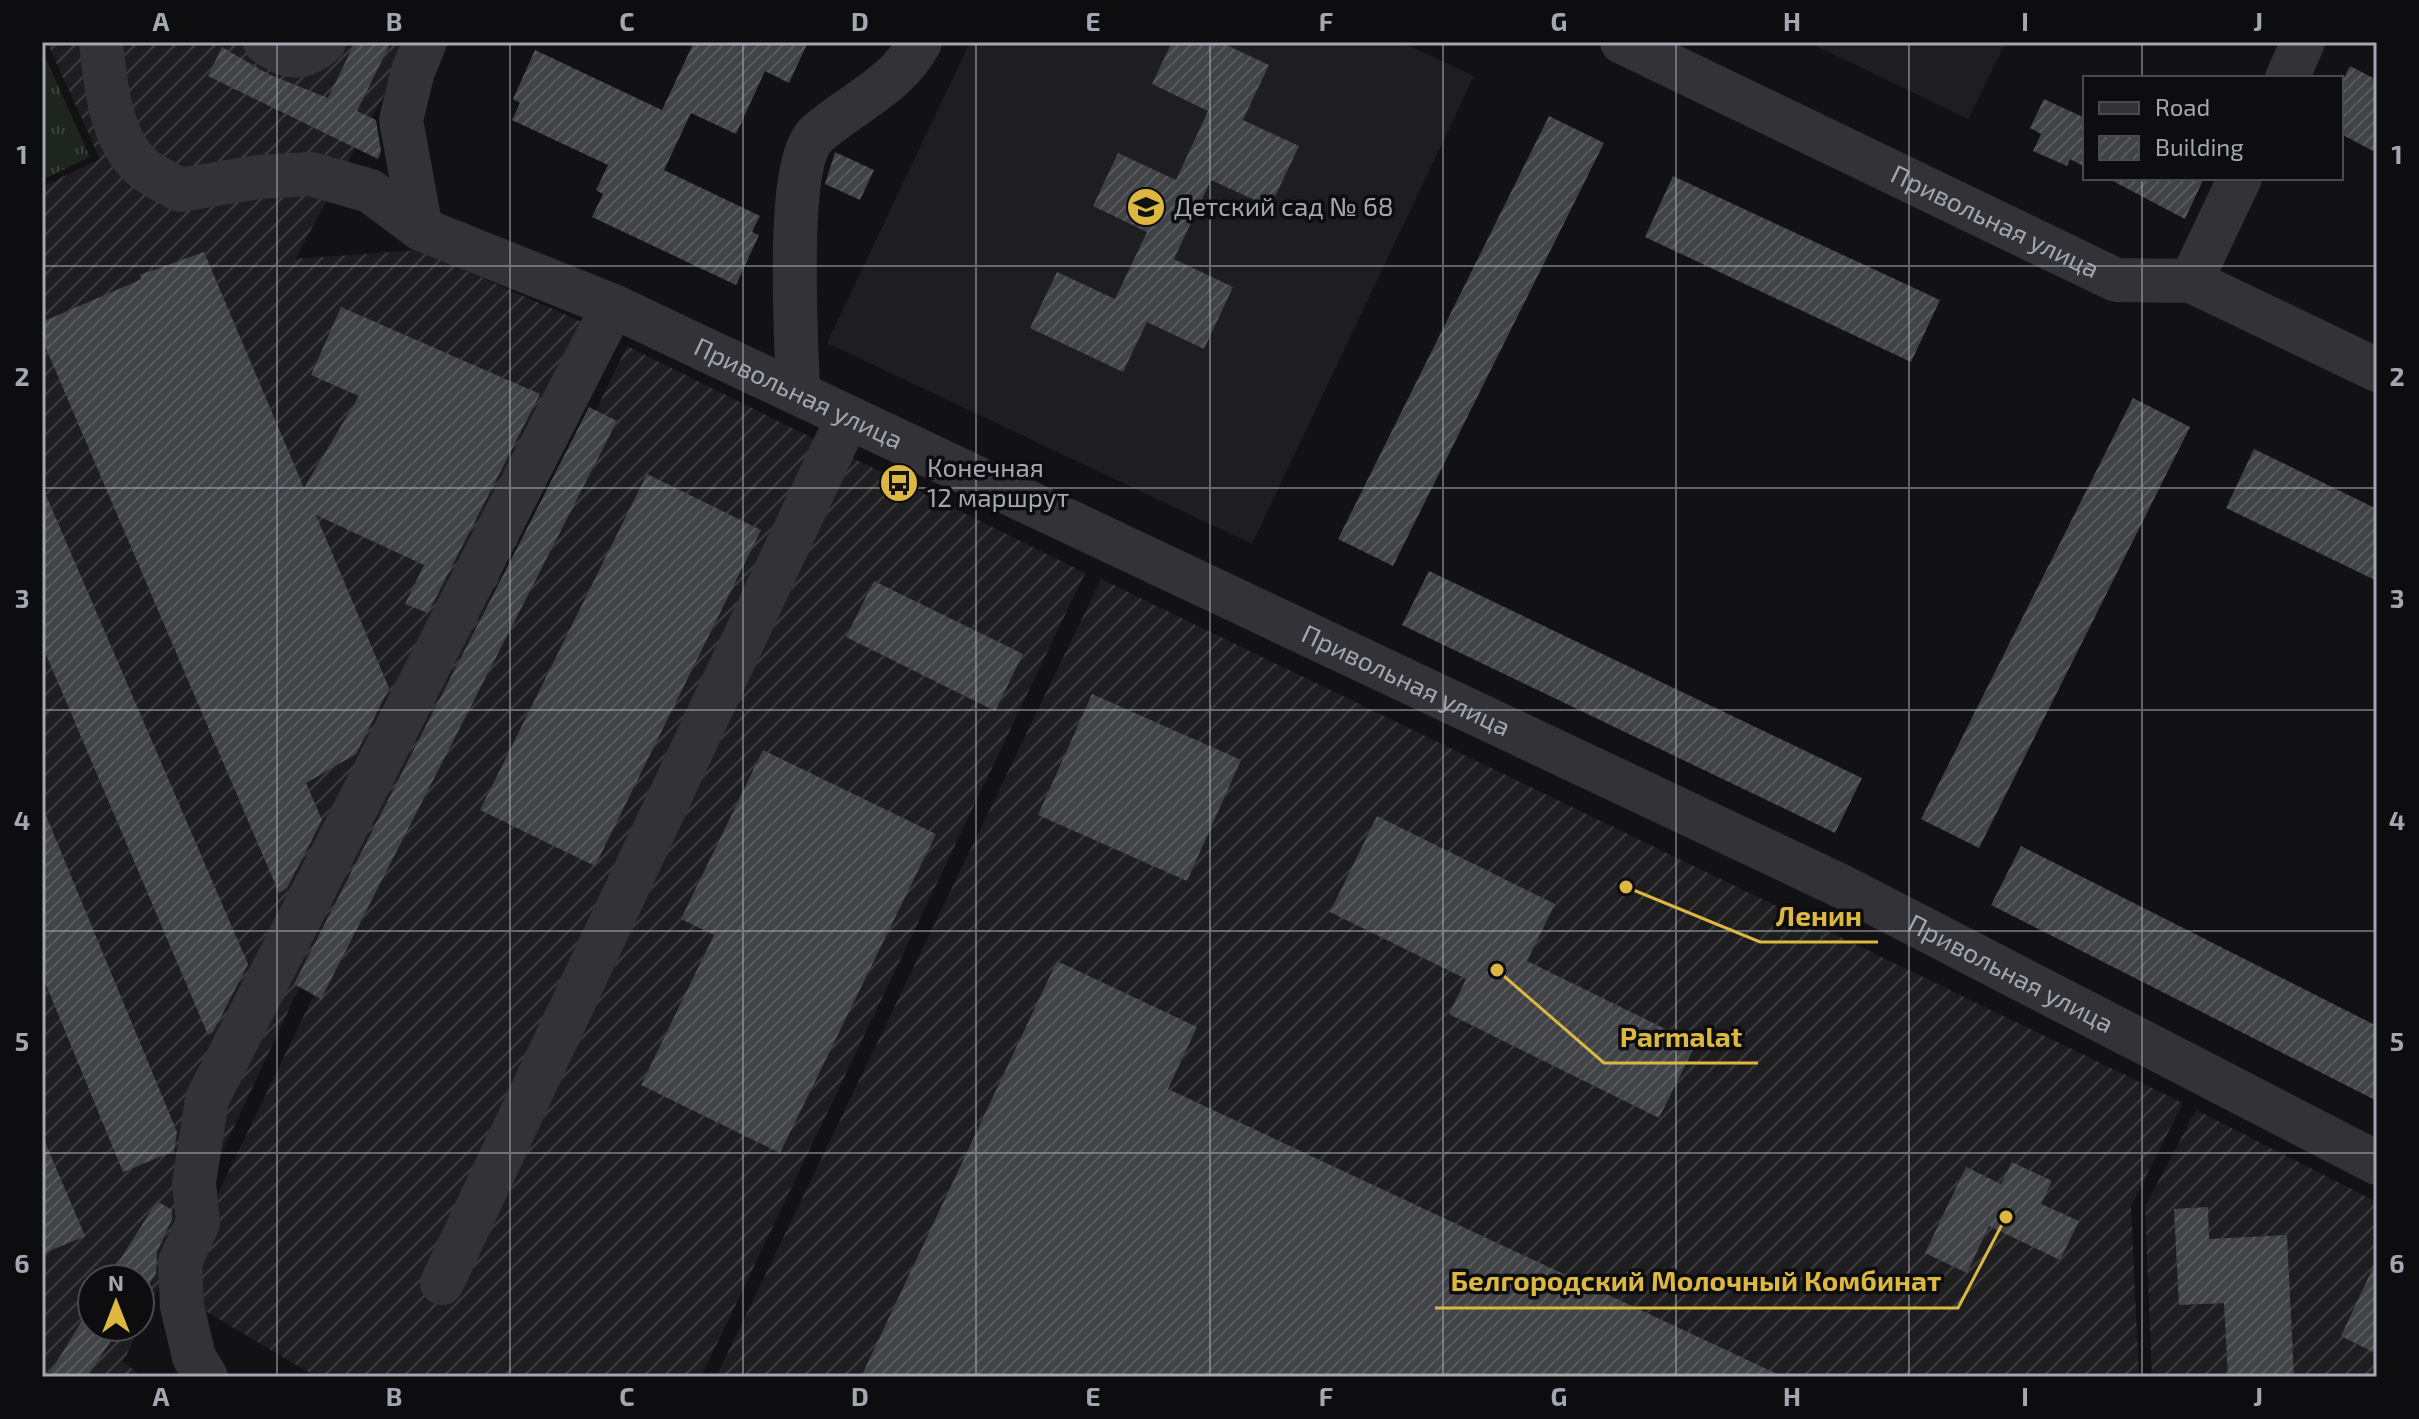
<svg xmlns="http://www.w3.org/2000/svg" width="2419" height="1419" font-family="'Exo 2',sans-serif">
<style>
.built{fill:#1e1e20}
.industrial{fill:url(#industrial-furrows)}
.grass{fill:url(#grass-tufts)}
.building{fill:url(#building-hatch)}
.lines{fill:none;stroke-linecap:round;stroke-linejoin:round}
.minor{stroke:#333337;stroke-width:44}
.grid{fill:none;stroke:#a4a7b2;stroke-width:2;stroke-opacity:0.55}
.labels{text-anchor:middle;stroke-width:7;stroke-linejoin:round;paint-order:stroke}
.poi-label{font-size:26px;fill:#a4a7b2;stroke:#0d0c0e;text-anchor:start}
.street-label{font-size:26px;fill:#a4a7b2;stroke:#0d0c0e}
.leader{fill:none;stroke:#dcb840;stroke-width:3}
.callout-dot{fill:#dcb840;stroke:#0d0c0e;stroke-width:3}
.callout-label{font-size:28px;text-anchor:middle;font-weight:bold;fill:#dcb840;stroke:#0d0c0e;stroke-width:7;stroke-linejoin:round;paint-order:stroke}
.neatline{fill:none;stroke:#a4a7b2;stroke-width:3}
.grid-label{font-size:26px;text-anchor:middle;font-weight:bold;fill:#a4a7b2}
</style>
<defs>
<pattern id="industrial-furrows" width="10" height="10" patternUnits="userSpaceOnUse" patternTransform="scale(2)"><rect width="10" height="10" fill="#1e1e20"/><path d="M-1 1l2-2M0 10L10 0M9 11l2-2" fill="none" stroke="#3c3c3e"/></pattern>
<pattern id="grass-tufts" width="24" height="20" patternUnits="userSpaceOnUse" patternTransform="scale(2)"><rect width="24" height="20" fill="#1e251f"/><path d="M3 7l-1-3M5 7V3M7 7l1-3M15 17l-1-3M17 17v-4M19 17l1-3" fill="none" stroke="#3c423d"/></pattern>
<pattern id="building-hatch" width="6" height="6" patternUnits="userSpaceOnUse" patternTransform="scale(2)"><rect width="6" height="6" fill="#414246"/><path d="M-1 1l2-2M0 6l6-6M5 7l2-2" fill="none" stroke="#595a5e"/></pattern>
</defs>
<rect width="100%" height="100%" fill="#121113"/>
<path class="built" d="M970,42H1401L1474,76L1252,544L827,343Z
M1808,42H2006L1968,119Z"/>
<path class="industrial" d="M47,42H413L295,259L419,250L618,338L308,969L140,1327V1279H92V1327H140L123,1362L144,1377H42V187L100,159Z
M627,346L1085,573L701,1377H317L171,1291Z
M1101,579L2183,1103L2131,1206L2139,1377H716Z
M2196,1110L2377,1202V1377H2152L2145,1207Z"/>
<path class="grass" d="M42,50L90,157L42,180Z"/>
<path class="building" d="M355,42H391L357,111L376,120L381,151L378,159L208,76L222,47L268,74L328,98Z
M694,42H808L789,83L765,71L736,134L691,113L664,170L760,216L752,232L759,235L736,285L592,217L603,194L596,190L608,165L512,120L520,103L513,99L535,50L662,110Z
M1172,42H1220L1269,65L1243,120L1299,146L1270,207L1211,180L1174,259L1233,287L1204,349L1147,322L1123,372L1030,328L1057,272L1115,299L1147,232L1093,206L1118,153L1176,180L1208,111L1152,84Z
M2350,66L2377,80V153L2341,134V83Z
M2044,99L2085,118V167L2070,159L2067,166L2033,151L2041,134L2030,128Z
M1549,116L1604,143L1393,566L1338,539Z
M835,152L874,170L860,200L825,184Z
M1673,176L1940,300L1911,362L1645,237Z
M2107,178H2204L2185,219Z
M204,252L304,488L359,396L311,375L341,307L540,394L428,613L405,604L424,565L316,515L389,688L356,754L306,783L322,820L287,888L279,893L42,339V322L142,279L140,275Z
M2133,398L2190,427L1979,848L1921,819Z
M589,407L617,421L321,999L294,984Z
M2254,449L2377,509V581L2226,508Z
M647,474L761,530L595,866L480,810Z
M42,486L248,964L213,1032L208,1035L42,645Z
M1429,571L1862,778L1835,833L1402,625Z
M874,581L1023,654L995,711L846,637Z
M1092,694L1241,760L1187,881L1038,815Z
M763,750L936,834L780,1153L641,1085L714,935L681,919Z
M42,806L177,1132L174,1151L123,1172L42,975Z
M1377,816L1555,904L1527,961L1696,1044L1659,1118L1449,1014L1466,979L1330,912Z
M2021,846L2377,1026V1101L1991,905Z
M1057,961L1197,1027L1168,1089L1784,1377H861Z
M42,1135L85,1236L42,1254Z
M2012,1162L2052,1181L2041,1204L2079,1221L2060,1260L1989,1226L1967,1273L1925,1253L1966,1167L2001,1184Z
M157,1201L172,1210V1219L157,1252L156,1274L140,1297V1279H108Z
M2208,1207L2209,1239L2287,1235L2294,1377H2228L2224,1303L2179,1305L2174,1209Z
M2377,1259V1354L2341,1336Z
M92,1305V1327H120L87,1377H47Z"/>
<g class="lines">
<g class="minor">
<path id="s1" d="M101,42C105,81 110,139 142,167C152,176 168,183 180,190L258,177L311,174L370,191L421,229L613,306L1843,887L2377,1163"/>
<path d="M265,42C287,59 302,61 324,42"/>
<path id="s2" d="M1622,42L2116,280L2191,281L2377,370"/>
<path d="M2287,78L2303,42"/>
<path d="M421,229L401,120L413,71L425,42"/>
<path d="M2191,281L2240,178"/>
<path d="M798,393C797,345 784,164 817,134C852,103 898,85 920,42"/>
<path d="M442,1283L848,417"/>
<path d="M206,1377L194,1357L182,1306L180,1262L198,1223L194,1183L207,1099L613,306"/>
</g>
</g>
<path class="grid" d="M277,42V1377M510,42V1377M743,42V1377M976,42V1377M1210,42V1377M1443,42V1377M1676,42V1377M1909,42V1377M2142,42V78M2142,178V1377M42,266H2377M42,488H2377M42,710H2377M42,931H2377M42,1153H2377"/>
<defs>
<g id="school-disc" transform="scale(2)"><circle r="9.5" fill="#dcb840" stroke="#0d0c0e"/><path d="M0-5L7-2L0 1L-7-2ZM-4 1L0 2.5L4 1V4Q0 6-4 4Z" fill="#111"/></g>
<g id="bus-disc" transform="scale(2)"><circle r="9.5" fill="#dcb840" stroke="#0d0c0e"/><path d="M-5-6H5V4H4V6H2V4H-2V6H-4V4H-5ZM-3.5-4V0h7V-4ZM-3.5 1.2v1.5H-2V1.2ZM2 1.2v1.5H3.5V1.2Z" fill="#111"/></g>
</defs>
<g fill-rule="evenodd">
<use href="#school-disc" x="1146" y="207"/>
<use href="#bus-disc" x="899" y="483"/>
</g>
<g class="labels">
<g class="poi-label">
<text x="1174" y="216">Детский сад № 68</text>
<text x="927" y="477">Конечная<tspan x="927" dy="30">12 маршрут</tspan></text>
</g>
<g class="street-label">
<text dy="9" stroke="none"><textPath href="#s2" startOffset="414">Привольная улица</textPath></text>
<text dy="9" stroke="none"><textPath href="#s1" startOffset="848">Привольная улица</textPath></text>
<text dy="9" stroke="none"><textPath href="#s1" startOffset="1520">Привольная улица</textPath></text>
<text dy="9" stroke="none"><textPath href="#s1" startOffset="2192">Привольная улица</textPath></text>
</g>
</g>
<path class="leader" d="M1626 887L1760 942H1878M1497 970L1604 1063H1758M2006 1217L1958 1308H1435"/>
<g class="callout-dot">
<circle cx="1626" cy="887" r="8"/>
<circle cx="1497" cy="970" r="8"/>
<circle cx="2006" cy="1217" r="8"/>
</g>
<g class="callout-label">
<text x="1819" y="926">Ленин</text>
<text x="1681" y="1047">Parmalat</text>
<text x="1696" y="1291">Белгородский Молочный Комбинат</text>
</g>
<rect width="2419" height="1419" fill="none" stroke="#0d0c0e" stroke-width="88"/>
<rect x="2083" y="76" width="260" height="104" fill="#0d0c0e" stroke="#494a50" stroke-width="2"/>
<rect x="2099" y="102" width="40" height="12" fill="#333337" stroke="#494a50" stroke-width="2"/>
<text x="2155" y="116" font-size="24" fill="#a4a7b2">Road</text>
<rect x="2099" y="136" width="40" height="24" fill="url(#building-hatch)" stroke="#494a50" stroke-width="2"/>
<text x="2155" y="156" font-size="24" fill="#a4a7b2">Building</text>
<g transform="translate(116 1303)"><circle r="38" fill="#0d0c0e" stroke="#494a50" stroke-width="2"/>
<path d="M0-6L14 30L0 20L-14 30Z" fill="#dcb840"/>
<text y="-12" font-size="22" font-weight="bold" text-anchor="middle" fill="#a4a7b2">N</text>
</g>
<rect x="44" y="44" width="2331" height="1331" class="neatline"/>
<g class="grid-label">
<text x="161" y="31">A</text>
<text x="394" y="31">B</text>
<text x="627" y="31">C</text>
<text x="860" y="31">D</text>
<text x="1093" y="31">E</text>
<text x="1326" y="31">F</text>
<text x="1559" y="31">G</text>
<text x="1792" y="31">H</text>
<text x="2025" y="31">I</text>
<text x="2258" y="31">J</text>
<text x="22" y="164">1</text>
<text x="2397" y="164">1</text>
<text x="22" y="386">2</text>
<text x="2397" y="386">2</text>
<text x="22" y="608">3</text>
<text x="2397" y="608">3</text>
<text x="22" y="830">4</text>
<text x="2397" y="830">4</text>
<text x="22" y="1051">5</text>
<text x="2397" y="1051">5</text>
<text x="22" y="1273">6</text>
<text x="2397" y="1273">6</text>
<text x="161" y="1406">A</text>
<text x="394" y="1406">B</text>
<text x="627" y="1406">C</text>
<text x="860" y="1406">D</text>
<text x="1093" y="1406">E</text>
<text x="1326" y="1406">F</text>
<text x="1559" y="1406">G</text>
<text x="1792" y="1406">H</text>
<text x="2025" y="1406">I</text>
<text x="2258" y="1406">J</text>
</g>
</svg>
